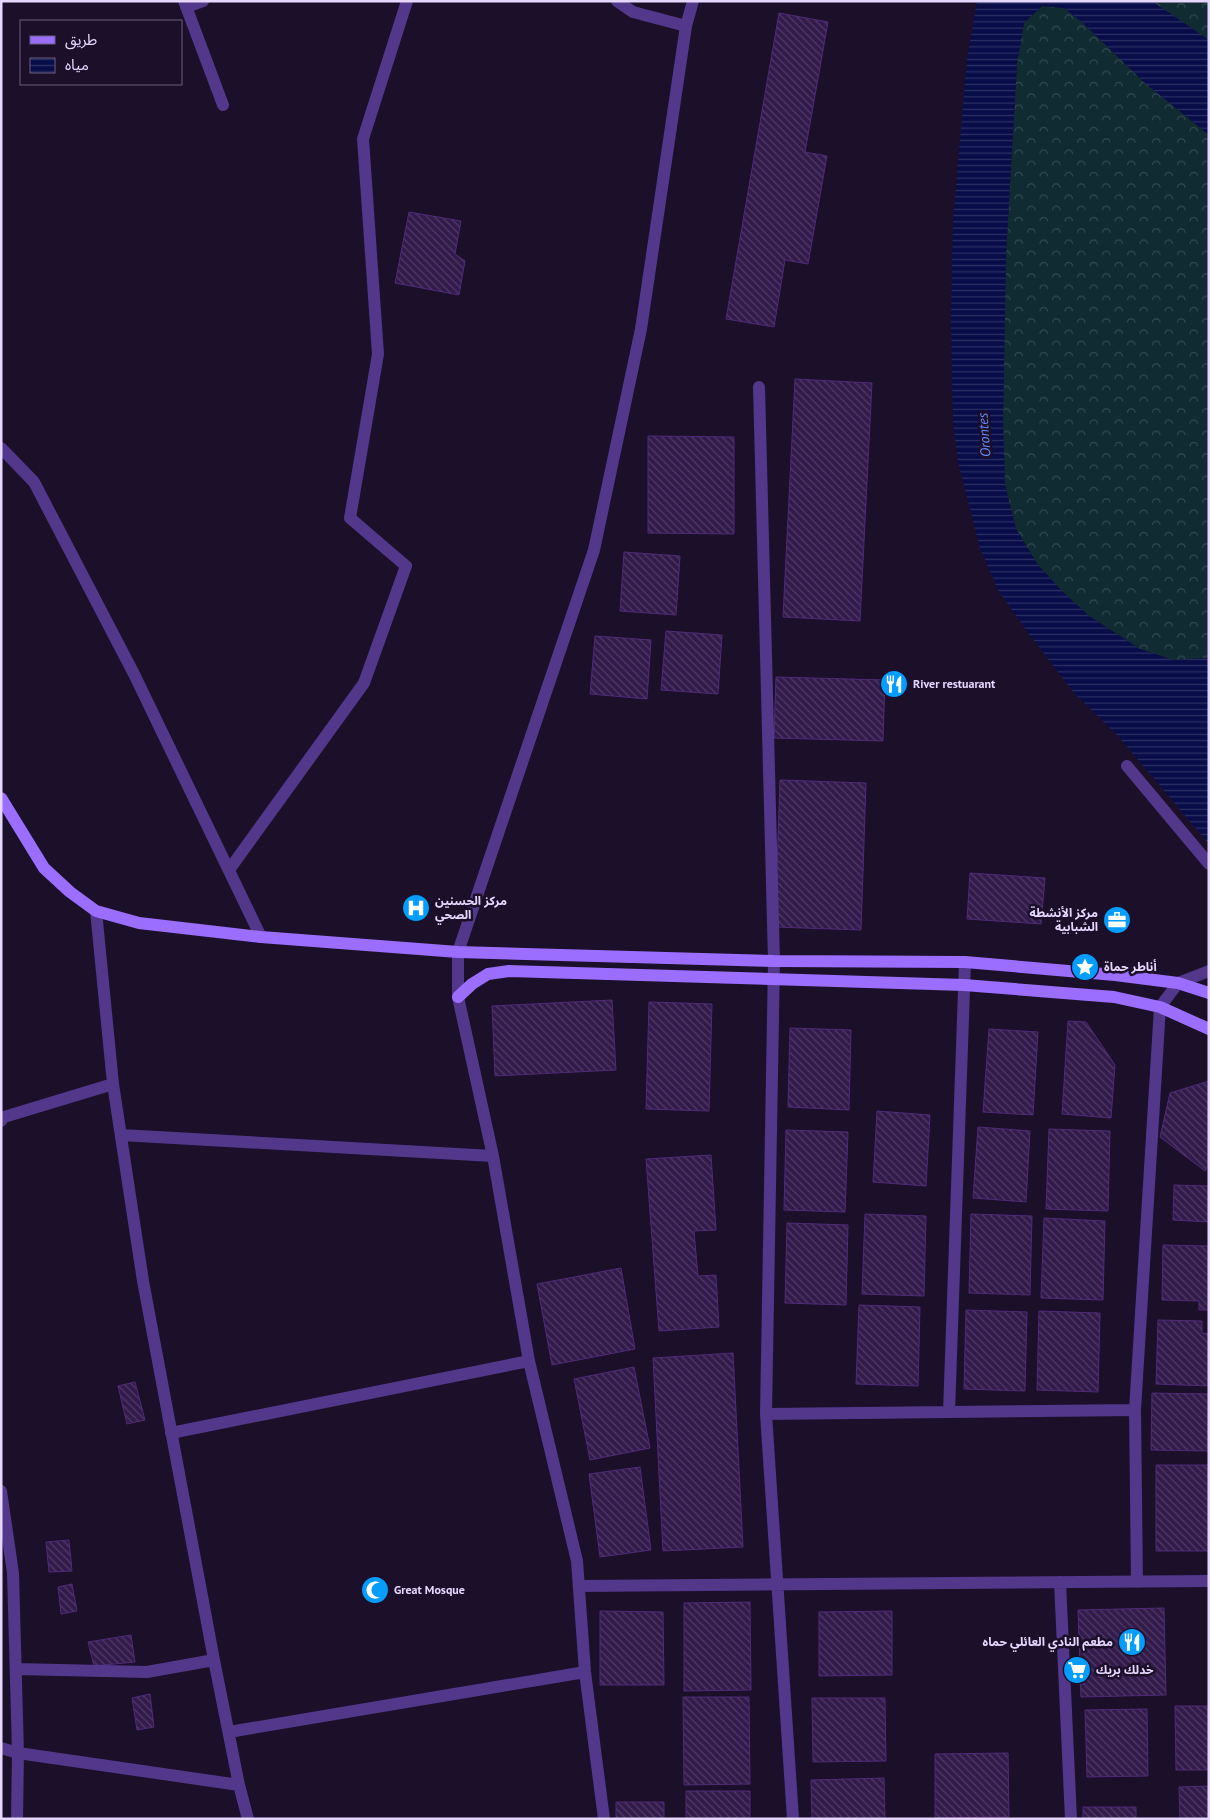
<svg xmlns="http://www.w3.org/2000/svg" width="1210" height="1820" font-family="'PT Sans','Noto Sans Arabic',sans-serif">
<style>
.forest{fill:url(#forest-crowns)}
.water{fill:url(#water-rules)}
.building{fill:url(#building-back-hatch);stroke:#502a78}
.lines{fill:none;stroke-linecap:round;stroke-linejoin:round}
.minor{stroke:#52378a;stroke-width:12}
.secondary{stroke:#9b6eff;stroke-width:12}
.labels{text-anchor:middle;stroke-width:5;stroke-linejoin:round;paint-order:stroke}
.poi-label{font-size:12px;font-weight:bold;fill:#e7d7ff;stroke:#1b0f29;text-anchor:start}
.water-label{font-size:14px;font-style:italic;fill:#658bff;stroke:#1b0f29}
</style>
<defs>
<pattern id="forest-crowns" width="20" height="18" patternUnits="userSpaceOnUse" patternTransform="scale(1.25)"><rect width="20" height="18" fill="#112b33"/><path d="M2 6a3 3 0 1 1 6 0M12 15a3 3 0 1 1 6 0" fill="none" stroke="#344952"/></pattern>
<pattern id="water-rules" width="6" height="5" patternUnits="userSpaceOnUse" patternTransform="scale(1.25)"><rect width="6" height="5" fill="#080d49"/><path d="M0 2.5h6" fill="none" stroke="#2c3064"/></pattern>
<pattern id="building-back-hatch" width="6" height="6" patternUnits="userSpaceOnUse" patternTransform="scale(1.25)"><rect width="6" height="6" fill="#321a4b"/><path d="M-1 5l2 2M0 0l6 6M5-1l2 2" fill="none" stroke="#503b66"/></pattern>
</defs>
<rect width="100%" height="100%" fill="#1b0f29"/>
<path class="forest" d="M1152,1H1209V40L1154,4Z
M1042,6L1064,8L1083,23L1144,82L1209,135V658L1173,660L1140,649L1089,616L1063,592L1038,565L1016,529L1005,485L1003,421L1006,254L1017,63L1024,23Z"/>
<path class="water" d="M977,1H1152L1209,40V135L1144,82L1083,23L1064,8L1042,6L1024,23L1017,63L1006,254L1003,421L1005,485L1016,529L1038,565L1063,592L1089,616L1140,649L1173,660L1209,658V844L1118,736L1074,693L1026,630L998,590L980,548L958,462L953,423L951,321L953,220L967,60Z"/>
<path class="building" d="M779,13L828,22L805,152L827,156L808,264L785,260L774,327L726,319Z
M409,212L461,221L455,254L465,261L459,295L395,283Z
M795,379L872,383L860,621L783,617Z
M648,436L734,437V534L648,533Z
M624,552L680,556L676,615L620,611Z
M666,631L722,635L718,694L661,690Z
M595,636L651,640L647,699L590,694Z
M776,677L885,680L883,741L774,738Z
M780,780L866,783L861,930L775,927Z
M970,873L1045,878L1041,924L967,919Z
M612,1000L616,1070L495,1076L492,1006Z
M649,1002L712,1004L709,1111L646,1109Z
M1068,1021L1086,1022L1115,1065L1111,1118L1062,1114Z
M790,1028L851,1030L849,1110L788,1107Z
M989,1029L1038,1032L1033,1115L983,1112Z
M1209,1081V1165L1205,1171L1160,1137L1170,1093Z
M877,1111L930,1115L926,1186L873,1182Z
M978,1127L1030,1131L1026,1202L973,1198Z
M1049,1129L1110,1131L1108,1211L1046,1209Z
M786,1130L848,1132L845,1212L784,1210Z
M711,1155L716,1230L694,1231L698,1276L716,1275L719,1327L659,1331L646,1159Z
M1174,1185L1209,1186V1222L1173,1220Z
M865,1214L926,1216L924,1296L862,1294Z
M971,1214L1032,1216L1030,1295L969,1293Z
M1044,1218L1105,1221L1103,1300L1041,1298Z
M787,1223L848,1225L846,1305L785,1303Z
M1163,1245L1209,1246V1310H1199V1301L1162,1300Z
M621,1268L635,1349L552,1365L537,1284Z
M859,1305L920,1307L918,1386L856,1384Z
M966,1310L1027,1312L1025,1391L964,1389Z
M1039,1311L1100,1313L1098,1392L1037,1390Z
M1158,1320L1202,1321V1333L1209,1334V1386L1156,1384Z
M733,1353L743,1547L663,1551L653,1358Z
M634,1367L650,1448L590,1460L574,1379Z
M135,1382L145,1420L127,1424L118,1386Z
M1152,1393L1209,1394V1451L1151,1450Z
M1156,1465H1209V1551H1156Z
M640,1467L651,1550L600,1557L589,1474Z
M69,1540L72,1571L49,1572L46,1542Z
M72,1584L77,1611L61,1614L58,1587Z
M750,1602L751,1690L684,1691V1603Z
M1164,1608L1166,1695L1081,1697L1078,1610Z
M600,1611L663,1612L664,1685H600Z
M892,1611V1675L819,1676V1612Z
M131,1635L135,1662L94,1666L88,1642Z
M150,1694L154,1727L137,1730L132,1698Z
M683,1697H749L750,1784L684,1785Z
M812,1698H885L886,1761L813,1762Z
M1175,1706H1209V1770H1176Z
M1147,1709L1148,1776L1087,1777L1085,1710Z
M1008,1753L1009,1817L935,1818V1754Z
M884,1778L885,1819H812L811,1780Z
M1209,1786V1819H1180L1179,1787Z
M686,1791H750V1819H686Z
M616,1802H664V1819H616Z
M1083,1807H1136V1819H1083Z"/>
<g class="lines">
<path class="minor" d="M184,1L223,105
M617,1L633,12L686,26
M186,7L203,1
M759,387L774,961L766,1414L793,1819
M1,448L34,482L134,674L261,937
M1127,766L1209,864
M229,870L364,683L406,566L350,518L378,354L363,139L407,1
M96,911L113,1084L143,1281L214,1660L239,1785L248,1819
M1,1121L4,1117L113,1084
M121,1135L493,1156
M949,1412L965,962
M766,1414L1135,1410
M171,1433L529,1361
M1,1491L13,1573L18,1753L17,1819
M1060,1582L1071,1819
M1137,1582L1135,1410L1160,1007L1178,983L1209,971
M579,1586L1209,1581
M16,1669L147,1672L214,1660
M229,1732L585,1672
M1,1748L18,1753L239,1785
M604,1819L585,1672L577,1561L529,1361L493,1156L458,997V952L594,550L641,329L686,26L693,1"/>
<path class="secondary" d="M1,798L44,868L70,892L96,911L139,923L261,937L458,952L774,961L965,962L1115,975L1178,983L1209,993
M458,997L472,984L488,974L509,971L964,985L1114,997L1160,1007L1209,1029"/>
</g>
<defs>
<g id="restaurant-disc" transform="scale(1.4375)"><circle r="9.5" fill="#039dff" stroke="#1b0f29"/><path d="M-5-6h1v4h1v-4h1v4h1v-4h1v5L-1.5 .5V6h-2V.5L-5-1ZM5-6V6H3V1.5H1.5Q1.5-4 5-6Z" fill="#fff"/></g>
<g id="hospital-disc" transform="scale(1.4375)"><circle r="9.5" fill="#039dff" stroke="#1b0f29"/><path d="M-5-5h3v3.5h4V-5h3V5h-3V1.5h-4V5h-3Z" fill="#fff"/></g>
<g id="office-disc" transform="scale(1.4375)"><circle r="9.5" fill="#039dff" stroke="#1b0f29"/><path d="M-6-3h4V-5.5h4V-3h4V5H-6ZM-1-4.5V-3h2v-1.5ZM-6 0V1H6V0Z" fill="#fff"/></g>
<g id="sight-disc" transform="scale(1.4375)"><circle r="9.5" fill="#039dff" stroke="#1b0f29"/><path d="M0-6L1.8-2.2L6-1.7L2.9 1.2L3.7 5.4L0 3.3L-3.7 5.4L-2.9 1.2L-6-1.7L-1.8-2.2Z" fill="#fff"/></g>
<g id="mosque-disc" transform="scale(1.4375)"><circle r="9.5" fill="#039dff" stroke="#1b0f29"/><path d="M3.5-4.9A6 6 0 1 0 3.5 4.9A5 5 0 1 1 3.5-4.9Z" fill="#fff"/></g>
<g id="supermarket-disc" transform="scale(1.4375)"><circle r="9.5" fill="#039dff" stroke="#1b0f29"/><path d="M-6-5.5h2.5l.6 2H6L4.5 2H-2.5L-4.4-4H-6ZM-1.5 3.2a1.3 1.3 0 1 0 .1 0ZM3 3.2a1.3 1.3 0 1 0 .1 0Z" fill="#fff"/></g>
</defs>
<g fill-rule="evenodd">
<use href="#restaurant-disc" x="894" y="684"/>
<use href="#hospital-disc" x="416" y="908"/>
<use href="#office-disc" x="1117" y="920"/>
<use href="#sight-disc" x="1085" y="967"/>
<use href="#mosque-disc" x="375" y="1590"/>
<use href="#restaurant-disc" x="1132" y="1642"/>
<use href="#supermarket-disc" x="1077" y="1670"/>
</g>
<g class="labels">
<g class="poi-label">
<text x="913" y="688">River restuarant</text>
<text x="435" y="905">مركز الحسنين<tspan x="435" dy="14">الصحي</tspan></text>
<text x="1098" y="917" text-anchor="end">مركز الأنشطة<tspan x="1098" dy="14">الشبابية</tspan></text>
<text x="1104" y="971">أناطر حماة</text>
<text x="394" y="1594">Great Mosque</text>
<text x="1113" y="1646" text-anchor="end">مطعم النادي العائلي حماه</text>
<text x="1096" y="1674">خدلك بريك</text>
</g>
<g class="water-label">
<text transform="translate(984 435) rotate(-94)" y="5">Orontes</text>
</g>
</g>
<rect width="1210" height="1820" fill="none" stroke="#e7d7ff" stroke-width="5"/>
<rect x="20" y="20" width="162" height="65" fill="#1b0f29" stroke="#6d5f7f"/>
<rect x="30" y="36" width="25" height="8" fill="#9b6eff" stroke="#6d5f7f"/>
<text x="65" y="45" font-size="15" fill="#e7d7ff">طريق</text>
<rect x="30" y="58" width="25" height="15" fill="url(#water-rules)" stroke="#6d5f7f"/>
<text x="65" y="70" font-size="15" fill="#e7d7ff">مياه</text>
</svg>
